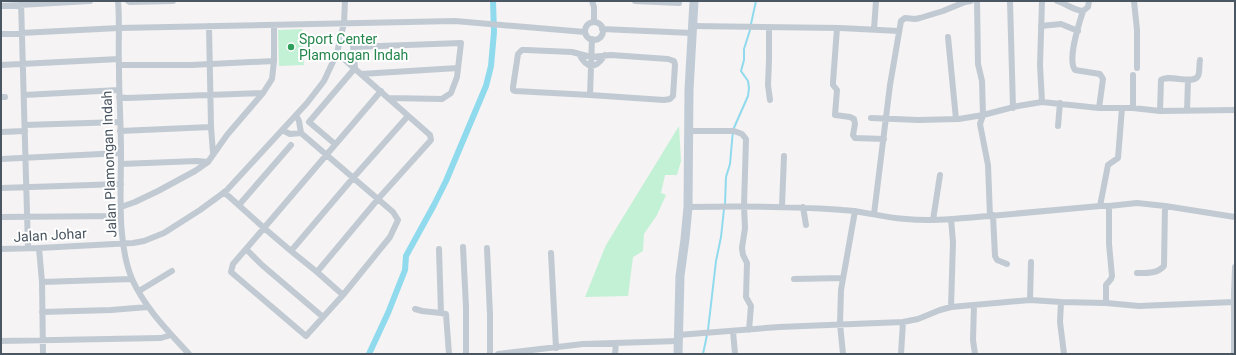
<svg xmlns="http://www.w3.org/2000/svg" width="1236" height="355" font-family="Roboto,sans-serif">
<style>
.green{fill:#c3f1d5}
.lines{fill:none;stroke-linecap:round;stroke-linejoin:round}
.stream{stroke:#90daee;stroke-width:2}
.canal{stroke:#90daee;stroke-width:6}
.minor{stroke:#c1cad2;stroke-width:6}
.secondary{stroke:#c1cbd6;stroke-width:9}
.leisure-dot{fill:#2e9e5b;stroke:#fff;stroke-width:1.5}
.labels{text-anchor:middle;stroke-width:4;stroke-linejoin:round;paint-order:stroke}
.leisure-label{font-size:14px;fill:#27864d;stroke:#fff;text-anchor:start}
.street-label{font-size:14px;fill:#4a5661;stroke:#fff}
</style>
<rect width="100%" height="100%" fill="#f5f3f3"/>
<path class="green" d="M302,29L304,65L279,66L278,30Z
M679,126L681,161L677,175H665L661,193L666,195L657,215L644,234L643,251L633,257L628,296L585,297L606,245Z"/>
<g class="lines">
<path class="stream" d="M751,24L756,1
M725,204L726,177L730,164L733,130L748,96L749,88L748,81L741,71L744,60V49L750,30
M708,330L716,261L721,237L724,209
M703,354L707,335"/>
<path class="canal" d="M369,354L388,313L405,270L406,256L434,205L446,181L486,86L491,66L494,32L493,1"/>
<path class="minor" d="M21,1L28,248
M118,1C120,23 118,45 119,68C119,96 121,125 121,153C121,192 117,243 132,279C145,308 168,331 189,354
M128,1L130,2L173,1
M592,1L594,7V22
M635,1L679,3V1
M977,1L978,64L982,81L983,115L980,124L988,165L990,216L1100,206H1109L1137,203L1165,206L1235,217
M1010,1L1013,108
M1057,1C1067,4 1073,10 1083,11L1088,7L1089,1
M1134,1L1137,30V68
M1,6L90,1
M1083,11C1079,24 1067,59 1075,70L1100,74L1103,79L1099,108
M585 31a9 9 0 1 1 18 0a9 9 0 1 1-18 0Z
M209,26L211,127L213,153
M692,26L840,28L899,31
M1041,26L1061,24L1078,31
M769,27V60L768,85L770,100
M837,28L833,82V85L837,90L835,115L850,117L854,119L855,124L853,135L855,138L884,139
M602,29L692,33
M874,29L876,1
M1,34L119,28L455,21L585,32
M948,37L956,119
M579,54C587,70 596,69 605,55
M1,65L119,59
M119,65H191L274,61
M361,74L458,68
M381,91L264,228L291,251L353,178L408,116
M24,95L119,90
M590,95L515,91L513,90V87L518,54L522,50H526L572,52L591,57L611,55L668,59L674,61L675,65L673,96L670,99L664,100L590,95L592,39
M1,97H5
M119,97L127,98L263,93
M1042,102L1040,65L1042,1
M1133,108V75
M1160,111L1161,80C1169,74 1194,85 1198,76C1200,72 1199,64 1200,60
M1187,111L1188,80
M296,115L299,121L301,133
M871,118L918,120L959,119L983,115L1018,106L1042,102L1099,108H1133L1160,111L1235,110
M25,125L120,122
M1058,126L1060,103
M120,131L211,127
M688,131H734L742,134L746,139L744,206L745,228L742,248L743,255L747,263L746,297L751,306L749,330
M1,132L25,131
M335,144L309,122L355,68L353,47L461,43L457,77L451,93L442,99L389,98
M1,159L121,153
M121,164L197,161L208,162
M1,188L121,184
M224,192L264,228L233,264L231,272L306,336L343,295L390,237L398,220L393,212L301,133L290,134L282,130
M239,205L291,145
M782,206L784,156
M1100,206L1108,165L1118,158L1122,108
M121,207L135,202L158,191L195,171L208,162L227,135L263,93L272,79L274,61V25
M688,207C740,206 791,206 843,210C864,211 884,218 906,219C934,222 962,218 990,216
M803,207L806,225
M874,214L890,85L901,21L905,18L915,19L920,18L943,11L965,2L971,1
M993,215L995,256L997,260L1007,264
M1,217L121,216
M951,219L953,242L951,307
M933,220L940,175
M463,247L466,307V354
M39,248L42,282L43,354
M487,248L490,315V354
M1,249L39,248L133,243L144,241L164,233L200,210L226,191L307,103L324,81L337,53L344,23L345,1
M246,249L262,265L323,317
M439,249L441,313L446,314L449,354
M291,251L317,272L378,199L431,140L430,135L337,53
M551,253L556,348
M317,272L343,295
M1137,273C1146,273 1157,274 1164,266L1165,206
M794,279L843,278
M42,282L132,279
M139,291L172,271
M1030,300L1031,262
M1061,302L1060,322L1064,354
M1106,303V285L1111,279L1112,276L1109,244V206
M974,305L973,340L975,354
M415,309L422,311L441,313
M42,312L111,310L148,307
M733,331L735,354
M678,335L779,327L903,322L918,319L940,310L951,307L1030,300L1061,302L1106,303L1139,306L1234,302
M1,341L161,338L171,335
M498,354L583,344L678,341
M615,354L616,343
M843,354L840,324L841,290L855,211
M901,354L903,322
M1234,354V292L1235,267"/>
<path class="secondary" d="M678,354L680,276L685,239L688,207L689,90L694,1"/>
</g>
<circle class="leisure-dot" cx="291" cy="47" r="4"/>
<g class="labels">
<g class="leisure-label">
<text x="299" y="44">Sport Center<tspan x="299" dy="16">Plamongan Indah</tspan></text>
</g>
<g class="street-label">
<text transform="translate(109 164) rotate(-92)" y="5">Jalan Plamongan Indah</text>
<text transform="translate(50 235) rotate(-3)" y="5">Jalan Johar</text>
</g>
</g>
<rect width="1236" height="355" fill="none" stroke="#4a5661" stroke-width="4"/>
</svg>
